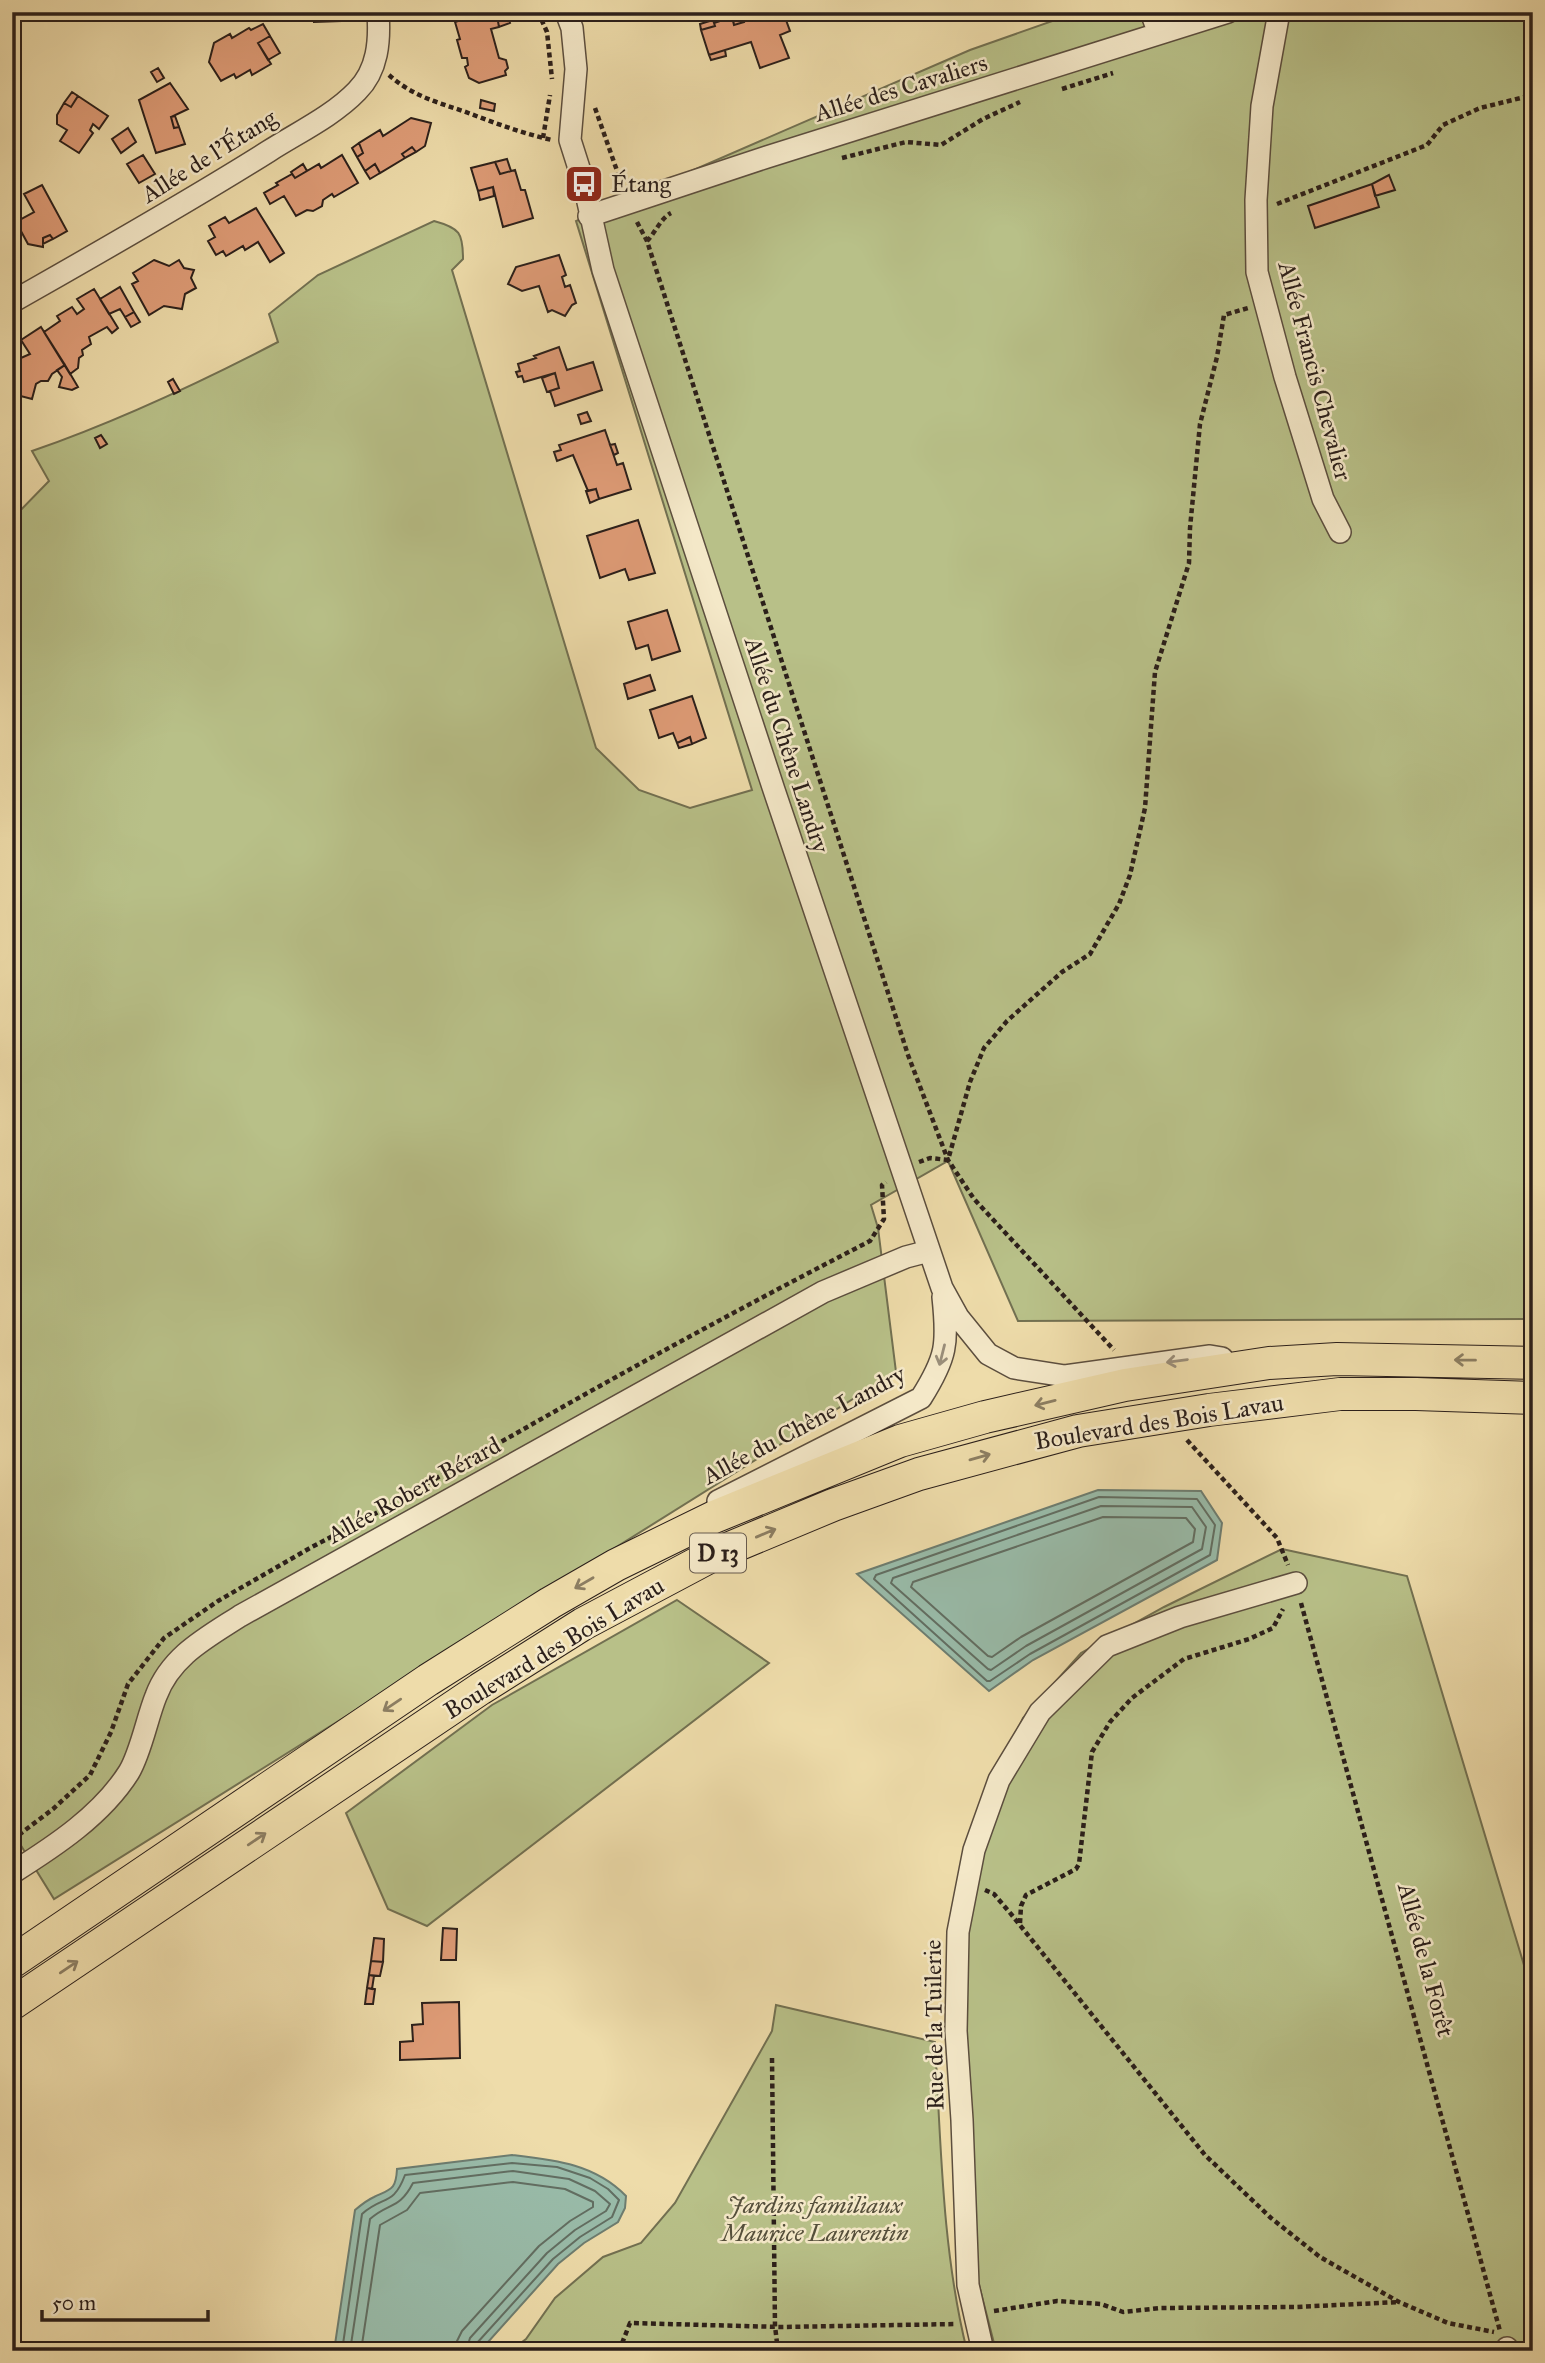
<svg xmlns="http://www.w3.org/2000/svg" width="1545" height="2363" font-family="'IM FELL Great Primer',serif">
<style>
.green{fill:#b8c088;stroke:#727051;stroke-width:2}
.water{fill:#99bcaa;stroke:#6d7d70;stroke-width:2}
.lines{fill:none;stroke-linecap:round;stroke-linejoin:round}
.shore{stroke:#626e62;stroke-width:2}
.building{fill:#de9b76;stroke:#2b1f1a;stroke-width:2}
.street-casing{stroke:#5c4e3e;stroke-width:24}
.primary-casing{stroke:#2b1f1a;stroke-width:34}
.path{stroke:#2b1f1a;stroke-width:4.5;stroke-dasharray:5 3.5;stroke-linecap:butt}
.street{stroke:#f4e8c8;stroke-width:21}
.primary{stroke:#eedcaa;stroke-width:32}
.oneway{stroke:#9a8e7a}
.oneway2{stroke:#8c7e62}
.labels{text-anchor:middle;stroke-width:5;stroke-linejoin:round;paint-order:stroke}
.shield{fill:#f4e8c8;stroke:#675b4e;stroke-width:2}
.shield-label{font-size:23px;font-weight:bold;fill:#2b1f1a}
.street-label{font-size:24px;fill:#2b1f1a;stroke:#f4e8c8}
.poi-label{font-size:24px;fill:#2b1f1a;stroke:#f4e8c8;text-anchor:start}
.park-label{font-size:24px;font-style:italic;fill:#554f3b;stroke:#f4e8c8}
</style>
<rect width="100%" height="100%" fill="#eedcaa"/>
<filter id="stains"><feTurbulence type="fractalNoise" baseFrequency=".00286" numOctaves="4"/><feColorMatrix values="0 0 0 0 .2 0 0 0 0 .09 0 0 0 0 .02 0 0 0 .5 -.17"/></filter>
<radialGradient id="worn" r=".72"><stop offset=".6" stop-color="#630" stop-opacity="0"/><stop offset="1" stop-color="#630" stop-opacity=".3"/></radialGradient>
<path class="green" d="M1078,12H1533V1319L1018,1321L948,1161L871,1205L878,1228L896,1372L54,1899L12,1831V519L49,481L32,451C116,422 199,383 278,342L269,314L318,275L434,221C460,228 463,233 463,259L452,270L596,748L639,790L690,808L752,790L576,221L970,50Z
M1282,1549L1407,1576L1533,1995V2351H996L978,2281L966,2032L969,1863L994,1782L1023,1718L1081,1653L1164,1607Z
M677,1600L769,1663L427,1926L388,1909L346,1813L492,1705Z
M776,2005L935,2042C941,2145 942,2250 967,2351H510L526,2339L555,2298L603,2257L641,2243L675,2203L772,2031Z"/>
<path class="water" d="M1098,1490L1201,1491L1222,1523L1217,1560L1033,1660L989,1691L857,1574Z
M512,2155C555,2160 595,2164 626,2196L625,2208L618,2222L584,2243L558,2264L480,2351H334L355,2210C361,2205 367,2200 374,2197C391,2189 396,2190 397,2169Z"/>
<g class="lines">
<path class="shore" d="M1099,1497L1197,1499L1215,1525L1210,1555L1030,1654L990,1681H987L874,1579L876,1575Z
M1101,1506L1192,1507L1206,1527L1202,1549L1026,1646L991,1670L988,1669L891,1583L893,1578Z
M1103,1517L1186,1518L1195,1529L1193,1542L1021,1637L992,1657L988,1656L911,1587L913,1582Z
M342,2351L362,2214C383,2195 393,2207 405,2175L512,2163L557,2167L590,2178L608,2189L619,2200L612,2217L580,2237L553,2259L477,2343L475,2351
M350,2351L370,2219C389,2202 399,2210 413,2183L513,2171L569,2179L595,2191L610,2204L606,2211L575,2230L547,2253L470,2338L466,2351
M361,2351L380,2225L407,2210L420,2193L513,2182L565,2189L593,2202V2207L570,2221L539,2246L462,2331L457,2341L456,2351"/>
</g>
<path class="building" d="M314,12H341V21L314,22Z
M485,12H507L497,16L499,27L491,29L499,58L506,60L508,68L505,71L506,75L479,83L469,78L465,67L468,65L467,58H462L457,40L460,39L455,22Z
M762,12H783L790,31L780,35L789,58L760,68L751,42L709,55L701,30L715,26L714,23L732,17L734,25L744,22L743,18Z
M507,13L510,23L499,27L497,16Z
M742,15L744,22L734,25L733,19Z
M713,20L715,26L701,30L700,24Z
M263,24L270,36L258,43L271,64L252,75L250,70L236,78L234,74L221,81L209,62L214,43L230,34L232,38L249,28L251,30Z
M270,36L280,53L268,60L258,43Z
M725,50L726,56L711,60L709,55Z
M158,68L164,78L157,82L151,72Z
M170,83L188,109L171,117L174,128L179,127L185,144L156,153L139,100Z
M72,92L78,96L71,107L64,103Z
M78,96L108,116L99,129L93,124L90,130L93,133L79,153L60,141L67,130L57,124V115L64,103L71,107Z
M481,100L495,104L494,111L480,108Z
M175,116L179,127L174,128L171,117Z
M411,118L431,123L425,146L416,152L412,147L402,154L405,158L380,173L375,164L365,171L357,157L363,153L359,143L380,130L383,136Z
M128,128L136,142L121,153L112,139Z
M359,143L363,153L357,157L352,148Z
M412,147L416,152L405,158L402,154Z
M143,155L155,174L139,183L127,164Z
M342,155L358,183L334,197L332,194L323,200L322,206L313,211L307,210L296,216L284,196L270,204L264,193L278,185L276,183L292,174L295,178L319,164L321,168Z
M507,159L511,171L500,174L495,162Z
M495,162L500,174L515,170L521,190H525L533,218L503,227L493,187L478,191L471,168Z
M303,164L307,171L295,178L291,172Z
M375,164L380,173L370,179L365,171Z
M1389,175L1395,190L1375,196L1372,184Z
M1372,184L1379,207L1315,228L1308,206Z
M42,185L67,231L53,239L50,235L43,238V247L28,244L16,222L34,212L24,194Z
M493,187L494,196L480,200L478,191Z
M256,208L284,253L270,262L258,242L245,250L243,246L226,256L223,251L216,255L208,241L215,237L209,226L225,217L229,223Z
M50,235L53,239L43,244V238Z
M559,255L566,275L562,277L565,287L570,285L576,303L572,305L565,316L552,310L548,312L539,286L522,291L508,284L516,267Z
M154,260L169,266L179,260L184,268L194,270L191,278L196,288L185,294L182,309L164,306L149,315L132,284L138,281L133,273Z
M120,287L134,312L125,317L120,309L109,314L100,299Z
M94,289L118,328L112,333L107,327L89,337L91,344L82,350L83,355L79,358L78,368L70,374L44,332L60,321L57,316L72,307L77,314L84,309L77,299Z
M134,312L140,322L131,327L125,317Z
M41,327L65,365L52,374L48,381H41L36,384L32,399L17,395L12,398V365L15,364L14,361L30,354L21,340Z
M559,347L567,370L593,362L602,390L555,406L550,391L559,388L555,373L524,382L522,376L518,377L516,372L520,371L518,364L536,358L534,356Z
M65,365L78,387L72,390L59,387L62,377L57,370Z
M555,373L559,388L547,392L542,378Z
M173,379L180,391L174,394L168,382Z
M587,412L591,421L581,424L578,415Z
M605,430L617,465L623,463L631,489L599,499L596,489L588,491L573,455L557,461L554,452L561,450L559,445Z
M101,435L107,444L100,448L95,438Z
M615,444L618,453L614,455L610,445Z
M596,489L599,499L590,503L586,491Z
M638,520L655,573L629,580L625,569L600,578L587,536Z
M667,610L680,651L652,660L648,645L636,649L628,622Z
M650,675L655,690L628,699L624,684Z
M692,696L706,738L692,744L690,737L677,743L673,733L659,738L650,710Z
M690,737L692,744L679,748L677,743Z
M443,1928L457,1929L456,1960H441Z
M374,1938L384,1939L383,1962L371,1961Z
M371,1961L383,1962L380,1976L369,1975Z
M369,1975L374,1976L372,1989L367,1988Z
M367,1988L375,1989L373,2004H365Z
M459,2002L460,2058L400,2060V2042L413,2041L412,2025L423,2024L422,2003Z"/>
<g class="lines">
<g class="street-casing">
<path id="street" d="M566,12L572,28L576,69L570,140L584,184L603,270L774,790L942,1288L958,1317L988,1354L1014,1368L1065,1376L1210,1356L1222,1358
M1151,12L1155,23L1163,32
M1279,12L1262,106L1256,200L1257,272L1285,377L1323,499L1340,532
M589,216L767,157L1228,12
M12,302C98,253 185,204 269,151C297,133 333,116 357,91C378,70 380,41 378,12
M718,1501L921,1398C947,1357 948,1344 943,1297
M12,1873C55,1846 102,1815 129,1772C141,1752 147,1718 156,1696C171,1656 206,1638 240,1616L823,1292L906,1257L929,1251
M1507,2348L1508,2351
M983,2351L968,2285L962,2120L956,2031L958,1932L974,1850L999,1780L1040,1712L1107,1646L1180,1617L1296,1583"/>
</g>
<g class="primary-casing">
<path id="primary" d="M12,1962L428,1680L550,1603L616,1565L714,1517L900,1441L985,1417L1125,1385L1269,1363L1337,1359L1533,1363
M12,2004L480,1689L583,1624L713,1555L833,1505L919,1474L1078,1431L1209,1410L1340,1394H1416L1533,1398"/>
</g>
<path class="path" d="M538,12L547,32L552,79
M389,75C411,95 436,102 463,111C492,122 521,133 552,140
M1062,89L1113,73
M595,108L622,185
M543,138L550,95
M842,158L906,142L941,145L983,119L1020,102
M1277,204L1427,145L1443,125L1480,108L1533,95
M637,222L647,241L908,1055L948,1160L974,1199L1114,1350
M647,241C655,233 661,218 671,213
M919,1162L930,1158L948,1160L970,1082L984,1048L1007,1021L1062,972L1090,954L1119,904L1130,875L1145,808L1155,672L1189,563L1190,528L1200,424L1217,357L1224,315L1248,308
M1187,1440L1277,1538L1288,1565
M391,1505C432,1480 474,1457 515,1434C632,1367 750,1303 870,1241L884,1219L882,1185L886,1182
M1301,1603L1500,2331
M12,1840L53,1809L90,1775L111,1732L128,1684L164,1638L218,1601L310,1548L384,1509
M985,1890L994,1894L1011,1914L1205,2155L1271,2218L1320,2257L1399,2302L1448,2323L1494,2332
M1020,1923L1021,1906L1026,1895L1076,1869L1079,1864L1092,1752L1110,1722L1132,1698L1184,1659L1249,1639L1273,1628L1283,1609
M772,2058L775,2326L778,2351
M994,2311L1057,2301L1101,2304L1123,2312L1161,2308L1296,2307L1399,2302
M619,2351L630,2323L781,2327L956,2324"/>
<use href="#street" class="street"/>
<use href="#primary" class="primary"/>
</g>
<defs><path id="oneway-shaft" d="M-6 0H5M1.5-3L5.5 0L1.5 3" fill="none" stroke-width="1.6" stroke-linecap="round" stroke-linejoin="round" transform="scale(1.75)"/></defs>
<g class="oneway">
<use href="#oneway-shaft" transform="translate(942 1355) rotate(104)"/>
<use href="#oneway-shaft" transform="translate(1177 1361) rotate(172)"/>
</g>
<g class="oneway2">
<use href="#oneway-shaft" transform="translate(1465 1360) rotate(-179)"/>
<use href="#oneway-shaft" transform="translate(1045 1403) rotate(166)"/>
<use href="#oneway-shaft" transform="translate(980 1457) rotate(-16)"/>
<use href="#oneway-shaft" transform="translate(766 1533) rotate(-23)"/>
<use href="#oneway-shaft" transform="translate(584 1583) rotate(150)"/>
<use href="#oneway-shaft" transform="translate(392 1705) rotate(146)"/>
<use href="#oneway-shaft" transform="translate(257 1839) rotate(-34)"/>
<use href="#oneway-shaft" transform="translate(69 1967) rotate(-34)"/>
</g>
<defs>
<g id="bus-square" transform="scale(2.0125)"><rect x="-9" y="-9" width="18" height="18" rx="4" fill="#8f2418" stroke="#f4e8c8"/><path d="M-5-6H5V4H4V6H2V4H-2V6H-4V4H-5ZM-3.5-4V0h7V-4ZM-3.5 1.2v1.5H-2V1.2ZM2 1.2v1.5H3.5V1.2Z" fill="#fff"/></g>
</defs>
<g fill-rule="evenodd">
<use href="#bus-square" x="584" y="184"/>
</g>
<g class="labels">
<rect class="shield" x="690" y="1533.5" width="56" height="39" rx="5"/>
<g class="shield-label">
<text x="718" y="1561">D 13</text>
</g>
<g class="street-label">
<text transform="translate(901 88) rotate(-17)" y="8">Allée des Cavaliers</text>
<text transform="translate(209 156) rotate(-32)" y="8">Allée de l’Étang</text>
<text transform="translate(1315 371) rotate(75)" y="8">Allée Francis Chevalier</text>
<text transform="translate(787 745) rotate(72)" y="8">Allée du Chêne Landry</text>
<text transform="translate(1159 1422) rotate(-9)" y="8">Boulevard des Bois Lavau</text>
<text transform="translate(804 1425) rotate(-28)" y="8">Allée du Chêne Landry</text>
<text transform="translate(414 1490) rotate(-29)" y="8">Allée Robert Bérard</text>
<text transform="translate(554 1648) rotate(-31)" y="8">Boulevard des Bois Lavau</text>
<text transform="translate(1426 1960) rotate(75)" y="8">Allée de la Forêt</text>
<text transform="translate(934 2025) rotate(-91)" y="8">Rue de la Tuilerie</text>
</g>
<g class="poi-label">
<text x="611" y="192">Étang</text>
</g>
<g class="park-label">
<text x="815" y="2213">Jardins familiaux<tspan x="815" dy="28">Maurice Laurentin</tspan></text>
</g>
</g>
<rect width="1545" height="2363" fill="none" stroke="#eedcaa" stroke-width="42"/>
<rect x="14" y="14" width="1517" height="2335" fill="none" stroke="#2b1f1a" stroke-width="3.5"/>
<rect x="21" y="21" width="1503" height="2321" fill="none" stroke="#2b1f1a" stroke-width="2"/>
<path d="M42 2310v10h166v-10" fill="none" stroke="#2b1f1a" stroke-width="3.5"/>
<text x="52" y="2310" font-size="21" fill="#2b1f1a" stroke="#f4e8c8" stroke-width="5" paint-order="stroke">50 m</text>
<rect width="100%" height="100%" filter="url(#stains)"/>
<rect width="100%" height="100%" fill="url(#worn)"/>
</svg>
